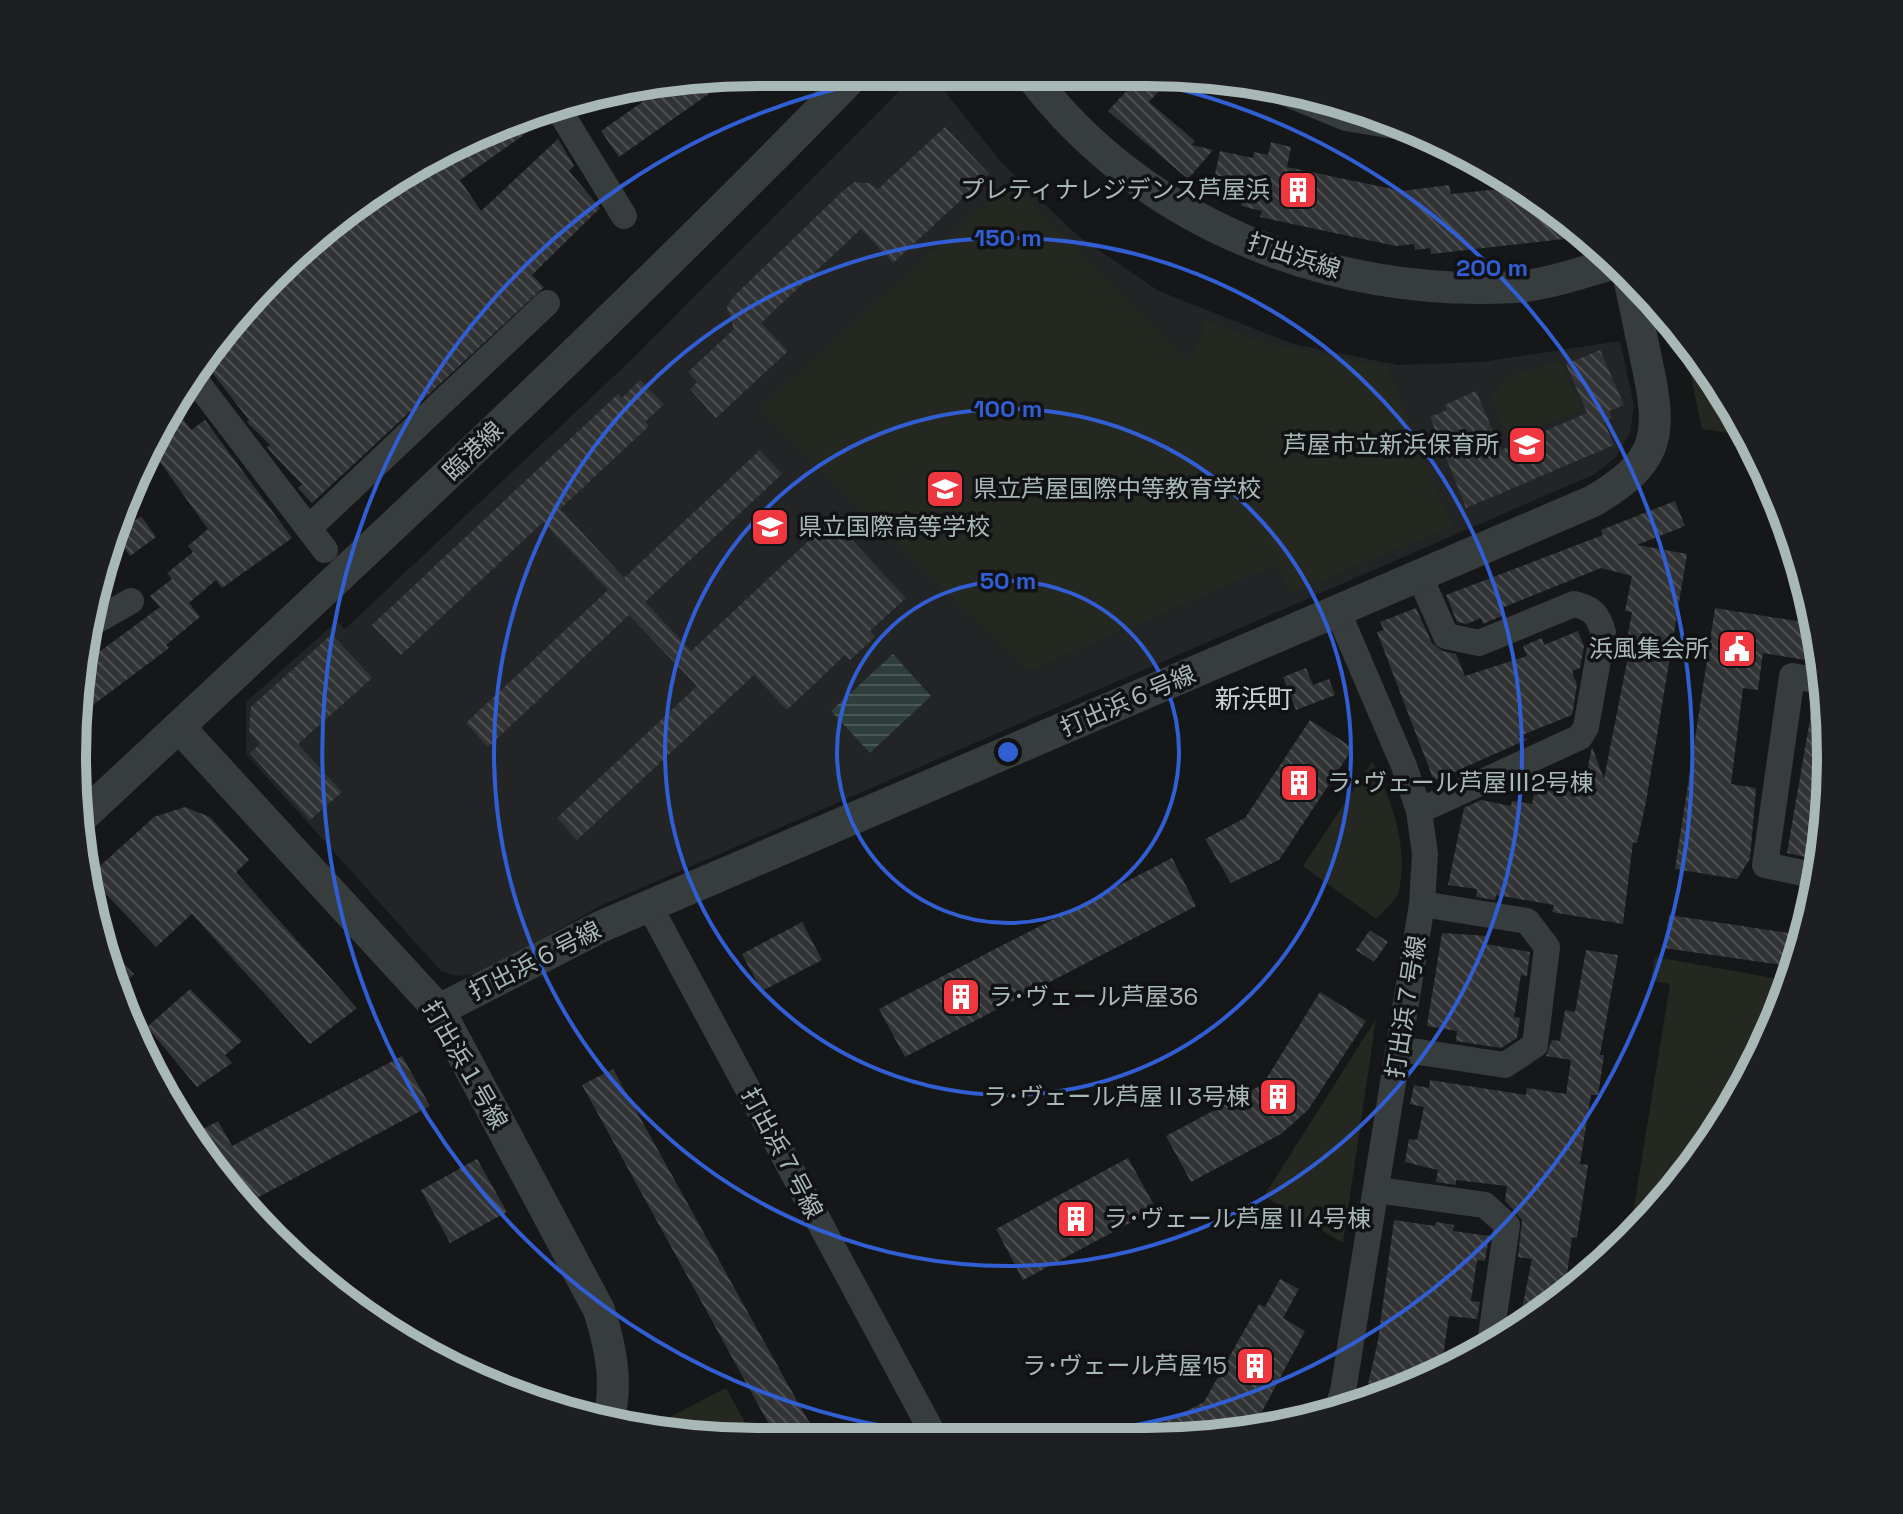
<svg xmlns="http://www.w3.org/2000/svg" width="1903" height="1514" font-family="'Space Grotesk','Noto Sans JP',sans-serif">
<style>
.built{fill:#222425}
.green{fill:#252820}
.water{fill:url(#water-rules)}
.building{fill:url(#building-back-hatch)}
.lines{fill:none;stroke-linecap:round;stroke-linejoin:round}
.minor{stroke:#373c3d;stroke-width:26}
.tertiary{stroke:#373c3d;stroke-width:32}
.ring{fill:none;stroke:#325ed3;stroke-width:4}
.labels{text-anchor:middle;stroke-width:7;stroke-linejoin:round;paint-order:stroke}
.poi-label{font-size:24px;fill:#a8b8b7;stroke:#111213;text-anchor:end}
.street-label{font-size:24px;fill:#a8b8b7;stroke:#111213}
.neighbourhood-label{font-size:26px;fill:#c9d4d4;stroke:#111213}
.rim{fill:none;stroke:#a8b8b7;stroke-width:10}
.centre{fill:#325ed3;stroke:#111213;stroke-width:4}
.ring-label{font-size:24px;text-anchor:middle;font-weight:bold;fill:#325ed3;stroke:#111213;stroke-width:7;stroke-linejoin:round;paint-order:stroke}
</style>
<defs>
<pattern id="water-rules" width="6" height="5" patternUnits="userSpaceOnUse" patternTransform="scale(2)"><rect width="6" height="5" fill="#2e3e3a"/><path d="M0 2.5h6" fill="none" stroke="#495854"/></pattern>
<pattern id="building-back-hatch" width="6" height="6" patternUnits="userSpaceOnUse" patternTransform="scale(2)"><rect width="6" height="6" fill="#313334"/><path d="M-1 5l2 2M0 0l6 6M5-1l2 2" fill="none" stroke="#4c4e4f"/></pattern>
</defs>
<rect width="100%" height="100%" fill="#161718"/>
<path class="built" d="M917,73H930L1002,163L1078,236L1159,291L1293,344L1398,365L1482,362L1620,341L1634,406L1630,433L1616,457L1595,474L604,904L480,973L457,976L441,971L246,754V702L337,621L345,629L631,360Z"/>
<path class="green" d="M1009,181L1189,361L1207,320L1261,342L1387,367L1452,527L1290,593L1276,564L1028,671L758,410Z
M1685,348L1739,415L1749,436L1702,429Z
M1560,361L1582,410L1509,441L1491,398L1508,376Z
M1372,762C1391,798 1409,848 1399,890C1397,900 1383,911 1376,919L1303,866Z
M1655,957L1790,981L1760,1060L1689,1174L1629,1238L1670,984L1651,981Z
M1376,1019L1343,1243L1264,1196Z
M1599,1243L1622,1246L1594,1275Z
M726,1388L756,1442L643,1431Z"/>
<path class="water" d="M893,654L931,696L870,753L831,711Z"/>
<path class="building" d="M700,79L710,93L619,157L601,131L668,84Z
M1142,79L1158,92L1149,102L1195,141L1192,145L1213,150L1188,179L1108,111L1132,85L1135,87Z
M542,111L546,119L460,180L481,211L558,139L574,166L569,171L600,208L532,275L544,287L312,503L298,488L302,484L271,452L267,447L270,445L247,422L249,420L204,362L252,300L380,199L376,193L410,168L411,170L430,157Z
M945,127L989,174L893,263L861,229L761,323L788,351L716,418L690,389L697,382L688,372L734,329L727,307L734,296L845,189L855,182L868,183L878,189Z
M1271,142L1291,147L1287,167L1402,191L1449,185L1451,194L1521,187L1590,236L1431,254L1430,248L1415,250L1414,244L1396,246L1260,217L1262,211L1241,206L1242,200L1211,193L1220,151L1253,158L1254,152L1268,155Z
M1600,350L1624,405L1609,411L1612,418L1604,422L1614,445L1466,508L1430,417L1447,410L1445,405L1476,391L1501,450L1587,413L1566,364Z
M640,380L664,404L645,422L649,426L560,509L624,578L760,450L782,474L645,602L691,651L832,519L906,598L870,631L875,637L850,660L845,655L787,710L754,675L577,840L557,818L697,686L629,615L488,747L466,723L608,590L543,522L401,655L372,625L618,394L622,398Z
M180,415L191,430L205,420L292,538L222,588L216,580L189,603L200,617L166,645L169,648L77,717L84,663L160,607L150,596L172,579L167,573L193,552L188,546L208,529L150,448L157,432Z
M1675,501L1685,526L1637,545L1687,554L1646,802L1637,843L1633,842L1623,924L1552,912L1554,905L1496,895L1495,900L1476,897L1477,889L1448,885L1464,808L1481,800L1511,806L1512,801L1532,804L1537,778L1584,787L1592,747L1604,779L1631,641L1627,640L1632,612L1625,611L1632,576L1601,568L1499,609L1502,616L1483,624L1481,618L1467,624L1457,622L1446,595L1603,535L1601,530Z
M141,516L156,537L130,556L115,535Z
M1416,608L1432,643L1442,651L1456,654L1465,676L1527,656L1523,646L1542,638L1544,645L1578,631L1584,646L1580,668L1572,671L1577,685L1572,715L1517,737L1528,739L1434,781L1377,632L1384,630L1380,622Z
M1715,608L1815,624L1820,647L1818,662L1763,653L1758,690L1743,688L1731,784L1756,788L1750,859L1737,879L1675,869Z
M332,634L372,678L298,744L342,792L310,820L250,753L260,744L249,731L251,707Z
M1306,668L1313,685L1329,679L1335,695L1296,710L1283,677Z
M1814,696L1826,698L1830,802L1820,860L1787,853Z
M1310,720L1353,748L1279,860L1231,883L1205,839L1245,818Z
M185,807L210,817L249,860L236,872L357,1008L310,1044L192,914L156,947L89,876L154,817Z
M1172,858L1196,906L905,1057L879,1009Z
M1669,915L1801,935L1795,967L1664,948Z
M802,922L822,960L762,991L742,954Z
M1370,930L1388,942L1374,962L1356,950Z
M1442,933L1487,936L1486,944L1530,952L1527,976L1521,975L1514,1017L1520,1018L1517,1038L1501,1048L1456,1041L1457,1031L1427,1026Z
M97,938L134,974L118,990L114,980Z
M1586,950L1618,955L1600,1055H1604L1598,1095H1591L1580,1164L1588,1165L1577,1238L1572,1237L1564,1296L1518,1329L1532,1259L1518,1257L1522,1220L1505,1201L1507,1186L1456,1180V1185L1436,1182L1438,1170L1405,1162L1409,1139L1417,1140L1424,1107L1410,1104L1414,1085L1429,1088L1430,1080L1526,1095L1527,1088L1566,1094L1571,1060L1546,1056L1552,1040L1560,1041L1565,1010L1575,1012Z
M190,989L242,1041L225,1055L232,1063L197,1087L147,1027Z
M1320,992L1366,1021L1308,1110L1281,1134L1191,1182L1166,1136L1263,1084Z
M402,1056L430,1106L253,1200L240,1177L225,1185L190,1136L218,1121L232,1146Z
M613,1069L802,1410L821,1442H779L771,1428L582,1085Z
M1128,1158L1156,1209L1023,1280L996,1229Z
M477,1159L507,1212L450,1243L421,1190Z
M1394,1220L1435,1226L1436,1222L1454,1225L1453,1231L1489,1236L1485,1261L1477,1260L1471,1301L1480,1302L1477,1319L1449,1316L1441,1370L1364,1402L1378,1341Z
M1280,1279L1299,1289L1283,1318L1305,1331L1257,1421L1248,1431L1191,1440L1127,1441L1204,1402L1259,1304L1265,1307Z"/>
<g class="lines">
<path class="minor" d="M1280,91L1346,118L1412,129
M556,105L624,216
M193,377L325,550
M309,528L547,303
M89,625L131,601
M1419,811L1580,737L1586,727L1603,632C1598,614 1592,608 1574,604L1479,643L1446,636L1420,577
M1817,876L1765,865L1792,676L1826,682
M650,907L937,1441
M1399,1049L1505,1065L1535,1045L1547,947L1527,921L1422,904
M1377,1190L1485,1205L1507,1225L1489,1350
M1336,1414L1343,1391L1422,904L1425,854L1419,811L1404,766L1338,612"/>
<path class="tertiary" d="M1029,73C1140,223 1331,298 1515,287C1547,285 1583,272 1615,263
M179,727L439,1010L599,1310C611,1348 619,1386 607,1424
M80,819C342,574 607,330 857,72
M439,1010L600,927L1593,501C1657,463 1663,438 1648,368C1642,339 1636,311 1630,282"/>
</g>
<g class="ring">
<circle cx="1008" cy="752" r="171"/>
<circle cx="1008" cy="752" r="343"/>
<circle cx="1008" cy="752" r="514"/>
<path d="M1103 74A685 685 0 1 1 919 73"/>
</g>
<defs>
<g id="building-square" transform="scale(2)"><rect x="-9" y="-9" width="18" height="18" rx="4" fill="#ef3740" stroke="#111213"/><path d="M-4-6H4V6H1V3H-1V6H-4ZM-2.5-4.3h1.7v1.8h-1.7ZM.8-4.3h1.7v1.8H.8ZM-2.5-1h1.7V.8h-1.7ZM.8-1h1.7V.8H.8Z" fill="#fff"/></g>
<g id="school-square" transform="scale(2)"><rect x="-9" y="-9" width="18" height="18" rx="4" fill="#ef3740" stroke="#111213"/><path d="M0-5L7-2L0 1L-7-2ZM-4 1L0 2.5L4 1V4Q0 6-4 4Z" fill="#fff"/></g>
<g id="civic-square" transform="scale(2)"><rect x="-9" y="-9" width="18" height="18" rx="4" fill="#ef3740" stroke="#111213"/><path d="M-.6-6.5H3V-4.5H.6V-3L4-1V1h2V6H-6V1h2V-1L-.6-3ZM-1.2 2.5V6h2.4V2.5Z" fill="#fff"/></g>
</defs>
<g fill-rule="evenodd">
<use href="#building-square" x="1298" y="190"/>
<use href="#school-square" x="1527" y="445"/>
<use href="#school-square" x="945" y="489"/>
<use href="#school-square" x="770" y="527"/>
<use href="#civic-square" x="1737" y="649"/>
<use href="#building-square" x="1299" y="783"/>
<use href="#building-square" x="961" y="997"/>
<use href="#building-square" x="1278" y="1097"/>
<use href="#building-square" x="1076" y="1219"/>
<use href="#building-square" x="1255" y="1366"/>
</g>
<g class="labels">
<g class="poi-label">
<text x="1270" y="198">プレティナレジデンス芦屋浜</text>
<text x="1499" y="453">芦屋市立新浜保育所</text>
<text x="973" y="497" text-anchor="start">県立芦屋国際中等教育学校</text>
<text x="798" y="535" text-anchor="start">県立国際高等学校</text>
<text x="1709" y="657">浜風集会所</text>
<text x="1327" y="791" text-anchor="start">ラ･ヴェール芦屋Ⅲ2号棟</text>
<text x="989" y="1005" text-anchor="start">ラ･ヴェール芦屋36</text>
<text x="1250" y="1105">ラ･ヴェール芦屋Ⅱ3号棟</text>
<text x="1104" y="1227" text-anchor="start">ラ･ヴェール芦屋Ⅱ4号棟</text>
<text x="1227" y="1374">ラ･ヴェール芦屋15</text>
</g>
<g class="street-label">
<text transform="translate(1294 256) rotate(18)" y="8">打出浜線</text>
<text transform="translate(473 451) rotate(-44)" y="8">臨港線</text>
<text transform="translate(1128 701) rotate(-23)" y="8">打出浜６号線</text>
<text transform="translate(535 961) rotate(-27)" y="8">打出浜６号線</text>
<text transform="translate(1406 1007) rotate(-81)" y="8">打出浜７号線</text>
<text transform="translate(465 1065) rotate(60)" y="8">打出浜１号線</text>
<text transform="translate(782 1153) rotate(62)" y="8">打出浜７号線</text>
</g>
<g class="neighbourhood-label">
<text x="1254" y="708">新浜町</text>
</g>
</g>
<path d="M0 0H1903V1514H0ZM757 86H1146A671 671 0 0 1 1817 757V757A671 671 0 0 1 1146 1428H757A671 671 0 0 1 86 757V757A671 671 0 0 1 757 86Z" fill="#1d1f20" fill-rule="evenodd"/>
<path class="rim" d="M757 86H1146A671 671 0 0 1 1817 757V757A671 671 0 0 1 1146 1428H757A671 671 0 0 1 86 757V757A671 671 0 0 1 757 86Z"/>
<circle cx="1008" cy="752" r="12" class="centre"/>
<g class="ring-label">
<text x="1008" y="246">150 m</text>
<text x="1492" y="276">200 m</text>
<text x="1008" y="417">100 m</text>
<text x="1008" y="589">50 m</text>
</g>
</svg>
